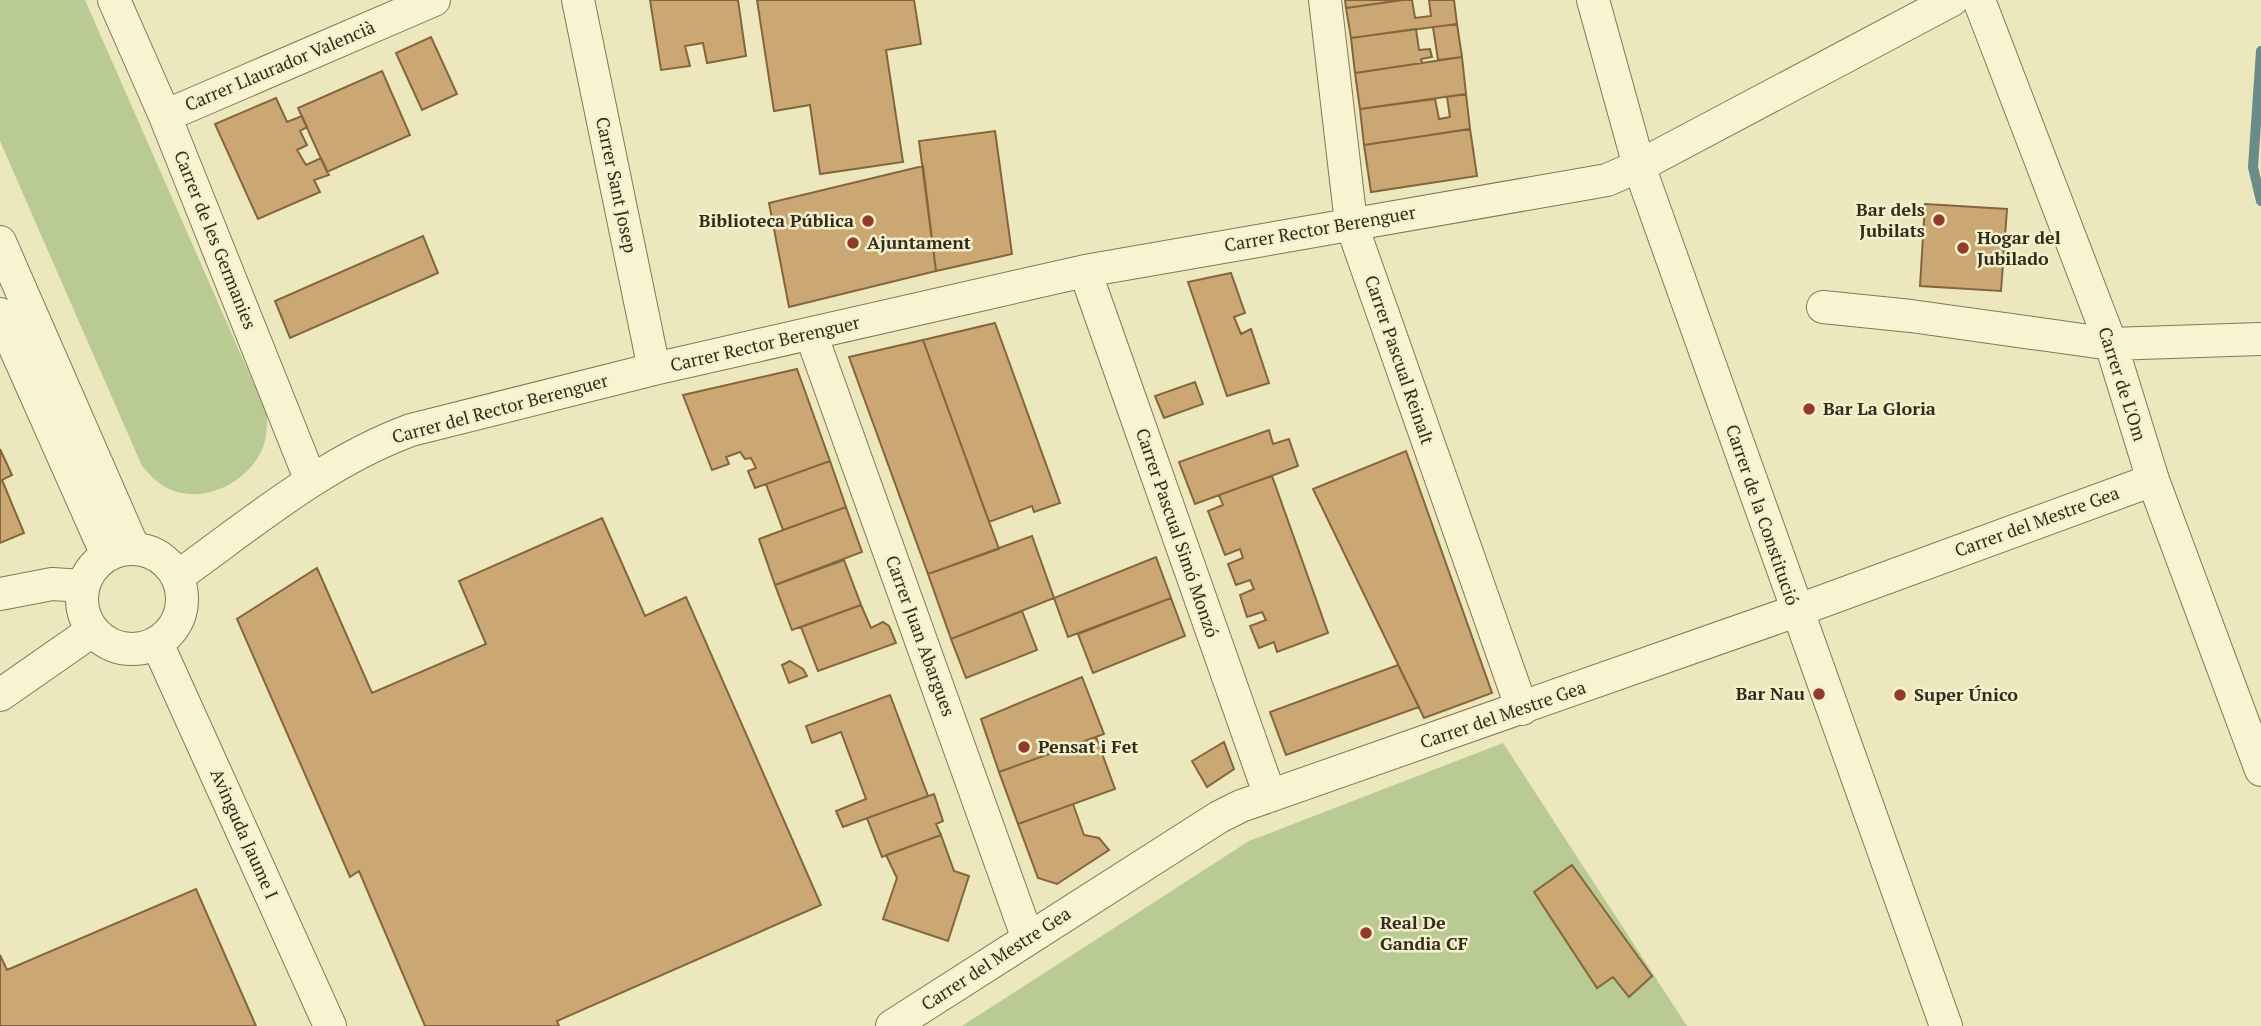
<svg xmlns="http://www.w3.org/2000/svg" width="2261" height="1026" font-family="'PT Serif',serif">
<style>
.green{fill:#b9ca92}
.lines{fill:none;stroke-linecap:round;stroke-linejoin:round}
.stream{stroke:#698b89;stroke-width:10}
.building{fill:#cba873;stroke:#83663d;stroke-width:2}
.street-casing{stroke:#847757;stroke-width:34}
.street{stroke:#f8f3d0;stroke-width:32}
.poi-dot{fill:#923b28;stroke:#f4f0cd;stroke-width:2.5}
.labels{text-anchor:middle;stroke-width:5;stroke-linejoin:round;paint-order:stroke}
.street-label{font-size:18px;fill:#342c1b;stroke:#f4f0cd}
.poi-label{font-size:18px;font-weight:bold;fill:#342c1b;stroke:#f4f0cd;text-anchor:start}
</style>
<rect width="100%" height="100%" fill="#ede7bd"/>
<path class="green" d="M0,0H85L267,414C267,427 267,440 261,452C244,485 201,505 167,488C157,483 149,474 142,466L0,141Z
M1503,743L1687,1026H962L1249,841Z"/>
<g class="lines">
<path class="stream" d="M2261,51L2253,167L2261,201"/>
</g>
<path class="building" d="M650,0H738L746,56L707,63L703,43L685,46L690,66L661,70Z
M757,0H914L921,44L886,50L903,162L820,174L810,105L774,111Z
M1345,0H1403L1346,8Z
M1403,0H1412L1415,18L1431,16L1429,0H1454L1457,24L1351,38L1346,8Z
M1457,24L1462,57L1438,60L1433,27Z
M1416,29L1419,50L1430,49L1432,57L1421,59L1422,63L1355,73L1351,38Z
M431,37L457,94L422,110L396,53Z
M1462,57L1466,94L1360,109L1355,73Z
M382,71L410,135L327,172L298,108Z
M1466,94L1470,129L1364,145L1360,109L1435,99L1439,119L1450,117L1447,97Z
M276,98L287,122L302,116L307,127L300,131L307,145L297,150L306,165L321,158L329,175L314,180L320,192L258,219L215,124Z
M1470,129L1477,176L1371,192L1364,145Z
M995,131L1012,254L936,271L919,141Z
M923,166L936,271L789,307L769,203Z
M1925,204L2007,209L2001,291L1920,286Z
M423,236L438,273L290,338L275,301Z
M1231,273L1245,313L1234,317L1241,334L1251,329L1269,383L1227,396L1188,282Z
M995,323L1060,503L1034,512L1032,506L989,522L923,340Z
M923,340L999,549L928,574L849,357Z
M797,369L830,461L755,488L748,471L756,468L751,458L745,459L740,452L726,457L729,464L712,470L683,395Z
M1195,382L1203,404L1164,418L1155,396Z
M1269,430L1273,444L1289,439L1298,466L1195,504L1179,462Z
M0,449L12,475L0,481Z
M1406,451L1492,693L1424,718L1313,489Z
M830,461L846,507L783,530L766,484Z
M1272,476L1328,633L1277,652L1274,642L1259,648L1250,626L1266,620L1262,612L1247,617L1240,595L1254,589L1250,580L1236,585L1228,564L1243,558L1240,549L1225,555L1208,511L1223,505L1219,495Z
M2,480L24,533L0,543V481Z
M846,507L862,552L775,585L759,539Z
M602,518L645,616L686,597L821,905L557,1021L559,1026H425L359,871L350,877L237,619L317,568L372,693L486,644L459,581Z
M1032,536L1054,598L951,639L928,574Z
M1156,557L1171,598L1068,637L1054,598Z
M844,560L861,605L792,630L775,585Z
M1171,598L1185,636L1093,673L1078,634Z
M861,605L871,628L883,622L889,626L896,643L818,671L801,627Z
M1022,611L1037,650L966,678L951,639Z
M790,661L803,669L807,676L789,683L782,665Z
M1398,665L1419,707L1286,755L1270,712Z
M1082,677L1104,734L999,772L981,719Z
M890,695L928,796L843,827L836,811L866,799L841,732L812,743L806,726Z
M1096,737L1115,789L1018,824L999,772Z
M1224,742L1234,769L1207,787L1192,761Z
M934,794L943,821L936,824L941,835L882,857L867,818Z
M1073,804L1084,835L1099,838L1109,850L1057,884L1038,878L1018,824Z
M941,835L954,871L969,876L948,941L883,919L897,878L886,855Z
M1572,865L1652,976L1629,997L1613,977L1597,988L1534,892Z
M196,889L256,1026H0V955L7,970Z"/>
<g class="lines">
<g class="street-casing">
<path id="street" d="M114,0L165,116L311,481
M578,0L654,369
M1325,0L1351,223L1522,709
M1593,0L1639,166L1946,1026
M1979,0L2111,344L2153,480L2261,770
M165,116L434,0
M0,242L134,549
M1085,271L1270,796
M1823,307L1911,316L2111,344L2261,339
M0,314L107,555
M811,334L1028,939
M82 599a50 50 0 1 1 100 0a50 50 0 1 1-100 0Z
M177,577C251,524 324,462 411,430L654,369L1085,271L1607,180L1639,166L1952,0
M0,594L52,584L83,586
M157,643L330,1026
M0,695L92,631
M892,1026L1219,817L1241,806L1796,611L2153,480"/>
</g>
<use href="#street" class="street"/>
</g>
<g class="poi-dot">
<circle cx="1939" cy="220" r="7"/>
<circle cx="868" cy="221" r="7"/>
<circle cx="853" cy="243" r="7"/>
<circle cx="1963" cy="248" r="7"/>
<circle cx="1809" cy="409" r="7"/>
<circle cx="1819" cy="694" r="7"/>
<circle cx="1900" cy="695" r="7"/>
<circle cx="1024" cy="747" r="7"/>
<circle cx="1366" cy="933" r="7"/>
</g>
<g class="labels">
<g class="street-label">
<text transform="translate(280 66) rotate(-23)" y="6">Carrer Llaurador Valencià</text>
<text transform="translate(616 185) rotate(78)" y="6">Carrer Sant Josep</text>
<text transform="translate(1320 229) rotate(-10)" y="6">Carrer Rector Berenguer</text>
<text transform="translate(215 240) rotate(68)" y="6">Carrer de les Germanies</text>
<text transform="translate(765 344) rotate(-13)" y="6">Carrer Rector Berenguer</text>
<text transform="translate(1399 360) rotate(71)" y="6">Carrer Pascual Reinalt</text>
<text transform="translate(2122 384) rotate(72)" y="6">Carrer de L'Om</text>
<text transform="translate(500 409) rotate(-15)" y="6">Carrer del Rector Berenguer</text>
<text transform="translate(1762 515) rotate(71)" y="6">Carrer de la Constitució</text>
<text transform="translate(2037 522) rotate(-20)" y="6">Carrer del Mestre Gea</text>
<text transform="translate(1177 533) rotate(71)" y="6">Carrer Pascual Simó Monzó</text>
<text transform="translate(920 636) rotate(70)" y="6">Carrer Juan Abargues</text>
<text transform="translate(1503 715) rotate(-19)" y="6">Carrer del Mestre Gea</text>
<text transform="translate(244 834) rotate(66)" y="6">Avinguda Jaume I</text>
<text transform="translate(996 959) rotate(-33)" y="6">Carrer del Mestre Gea</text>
</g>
<g class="poi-label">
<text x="1925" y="216" text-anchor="end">Bar dels<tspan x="1925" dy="21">Jubilats</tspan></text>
<text x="854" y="227" text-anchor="end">Biblioteca Pública</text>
<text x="1977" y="244">Hogar del<tspan x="1977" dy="21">Jubilado</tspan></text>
<text x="867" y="249">Ajuntament</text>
<text x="1823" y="415">Bar La Gloria</text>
<text x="1805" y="700" text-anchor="end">Bar Nau</text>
<text x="1914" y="701">Super Único</text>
<text x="1038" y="753">Pensat i Fet</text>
<text x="1380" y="929">Real De<tspan x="1380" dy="21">Gandia CF</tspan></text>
</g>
</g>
</svg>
